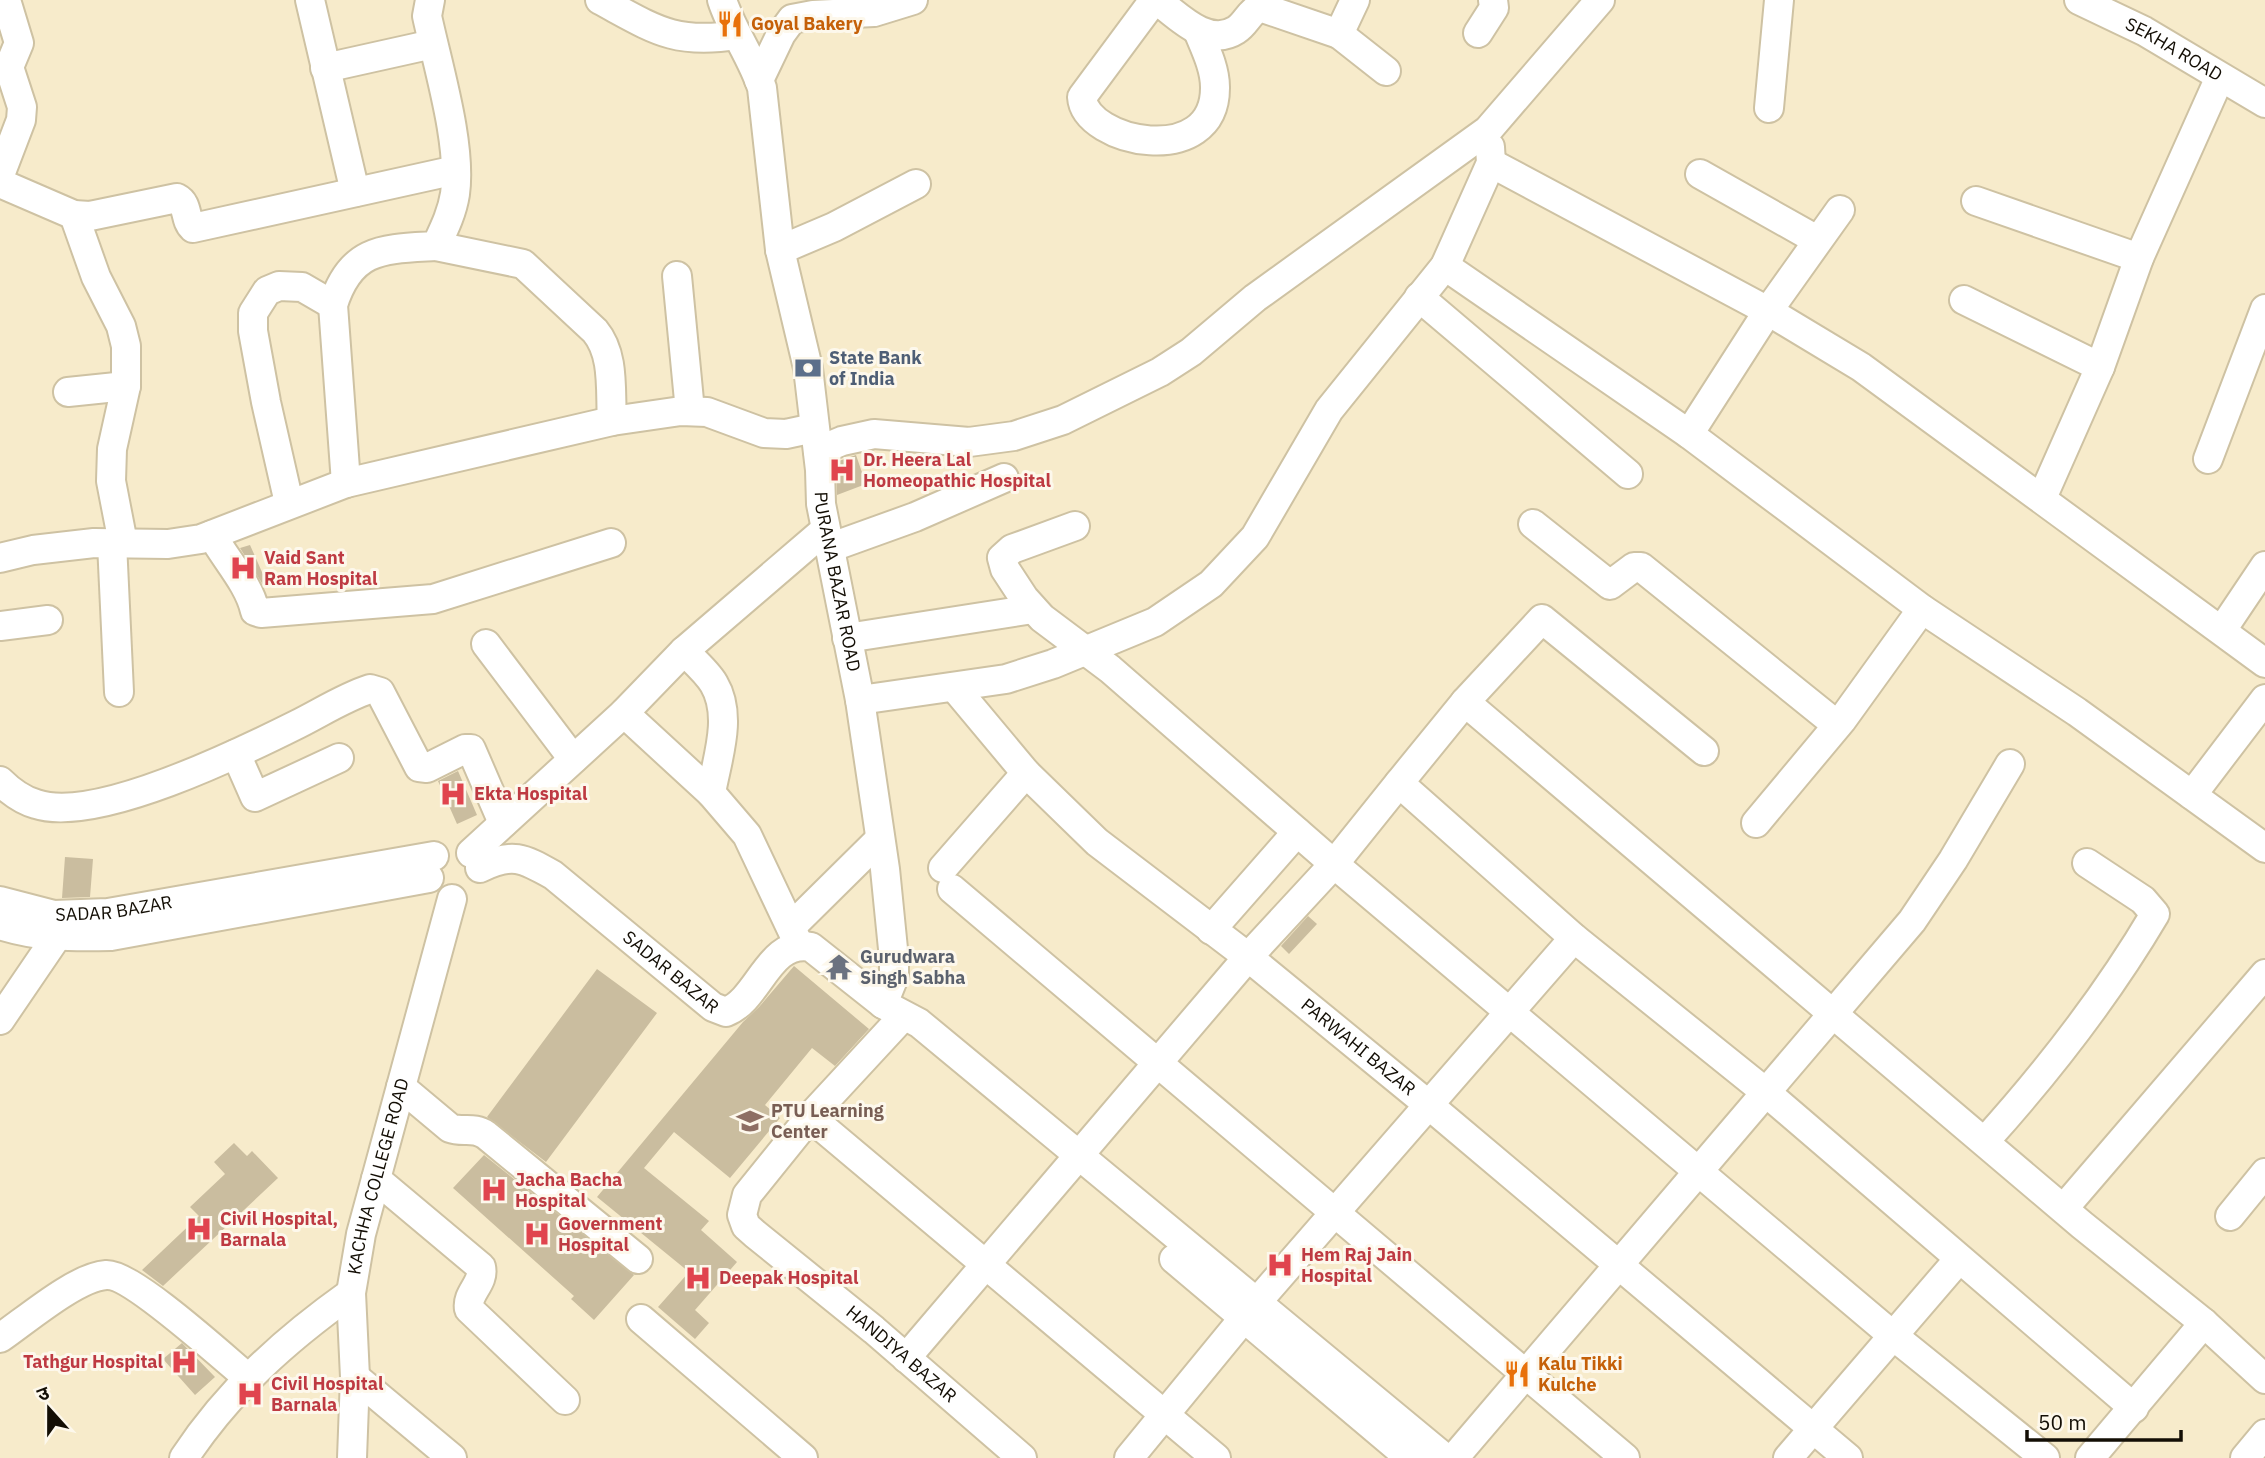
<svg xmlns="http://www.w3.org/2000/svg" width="2265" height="1458" font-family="'IBM Plex Sans','Noto Sans Devanagari',sans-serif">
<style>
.building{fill:#cabd9f}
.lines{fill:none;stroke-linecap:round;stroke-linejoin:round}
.minor-casing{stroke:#cec2a3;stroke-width:32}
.minor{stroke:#fff;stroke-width:28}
.labels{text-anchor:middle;stroke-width:6;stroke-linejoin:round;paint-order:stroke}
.food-label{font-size:18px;font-weight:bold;fill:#c56008;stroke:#fdf8ec;text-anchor:start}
.street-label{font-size:18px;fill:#130e05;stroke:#fdf8ec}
.service-label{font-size:18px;font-weight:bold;fill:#4e5e75;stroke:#fdf8ec;text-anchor:start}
.health-label{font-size:18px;font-weight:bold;fill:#be3a42;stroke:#fdf8ec;text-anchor:start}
.worship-label{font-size:18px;font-weight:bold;fill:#5b616d;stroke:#fdf8ec;text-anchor:start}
.education-label{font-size:18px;font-weight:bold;fill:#785e54;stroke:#fdf8ec;text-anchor:start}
</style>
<rect width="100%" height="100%" fill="#f7ebcb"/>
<path class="building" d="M856,455L866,484L837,495L836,462Z
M250,545L269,588H265L240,548Z
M458,771L477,815L457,824L438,781Z
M65,857L93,859L90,897L62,898Z
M1308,916L1317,924L1289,954L1281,946Z
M794,966L869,1029L835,1066L812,1048L765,1105L780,1118L730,1178L674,1132L644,1168L709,1221L701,1230L737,1262L695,1310L709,1323L695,1339L658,1307L689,1272L597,1197L743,1022L759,1007Z
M597,969L657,1013L546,1162L487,1117Z
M234,1143L247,1156L252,1151L278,1178L163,1286L142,1270L199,1216L190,1207L225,1174L214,1162Z
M484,1155L634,1275L594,1320L571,1299L574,1296L453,1188Z
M182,1343L215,1377L195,1395L163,1359Z"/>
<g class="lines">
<g class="minor-casing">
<g id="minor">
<path d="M310,0L355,192"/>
<path d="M600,0C654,29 674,45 737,35"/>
<path id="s1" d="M722,0C732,31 752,57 762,88L780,250L808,368L820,470L821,504L860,700L885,869L894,959V977L883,1004"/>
<path d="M1154,0L1082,97C1085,143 1216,170 1215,87C1215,68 1205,48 1198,31"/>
<path d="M1157,0C1178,16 1208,48 1236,30C1246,24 1249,12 1260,7L1339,34L1355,0"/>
<path id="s2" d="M2079,0L2144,31L2265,103"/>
<path d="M1478,33L1494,8L1493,0"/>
<path d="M1339,34L1386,71"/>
<path d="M325,68L433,44"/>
<path d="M759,80L781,34L792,19L813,15L874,12L913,0"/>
<path d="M1769,108L1779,0"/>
<path d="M1491,163L1768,311L1861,367L2265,663"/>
<path d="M1700,174L1817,240"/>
<path d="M0,175L21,120L22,107L9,67L19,43L6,0"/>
<path d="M0,183L74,215L90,216L177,198C189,204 184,220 193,228L456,170"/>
<path d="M1976,201L2139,258"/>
<path d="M74,215L96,277L121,326L126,346V386L112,449L111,481L123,543"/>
<path d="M436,246L523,264L595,331C615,355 610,391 612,421"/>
<path d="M780,250L834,227L916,184"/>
<path d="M1445,266L1689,434L1922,609L2077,712L2265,848"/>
<path d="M677,276L690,411"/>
<path d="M1419,297L1628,474"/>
<path d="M1964,300L2100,367"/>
<path d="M68,392L126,386"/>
<path d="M1689,434L1768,311L1840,210"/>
<path d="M818,451L842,441L874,434L969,442L1014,436L1063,420L1160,372L1191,352L1255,298L1488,130L1600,0"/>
<path d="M2208,459L2265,309"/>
<path d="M346,483L333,305C351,247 384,249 436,246C444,229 452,213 455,194C462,145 438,67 427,16L430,0"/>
<path d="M2042,498L2100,367L2139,258L2220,77"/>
<path d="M289,503L266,402L253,331V313L267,291L279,286L302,287L333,305"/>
<path d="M1533,524L1610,585L1634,567H1641L1837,725"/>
<path d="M1075,526L1012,549L1002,558L1005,569L1024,598L1042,618L1110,669L1334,864L1891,1334L2045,1458"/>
<path d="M212,535C226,560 249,584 255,611L261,613L433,599L611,543"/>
<path d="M112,543L119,692"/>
<path d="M829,548L915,517L1004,478"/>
<path d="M0,558L33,550L94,543L168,544L201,539L346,483L612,421L681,411L707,412L764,433L786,434L814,428"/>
<path d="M0,626L48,620"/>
<path d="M2222,630L2265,566"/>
<path d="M847,638L1033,609"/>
<path d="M486,644L573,759"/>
<path d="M684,651C694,661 707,672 714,684C733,716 717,759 711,793"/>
<path id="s3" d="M955,688L1026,773L1097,842L1248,957L1430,1106L1848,1458"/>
<path d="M860,700L1006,679L1053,664L1155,622L1211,584L1255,537L1329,410L1445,266L1491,163L1490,147"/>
<path d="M1465,702L2082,1225L2204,1323L2265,1379"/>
<path d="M624,713L711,793L747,835L799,945"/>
<path d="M1704,751L1542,619L1465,702L1399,783L1574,938L1768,1094L2134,1408"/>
<path d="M236,754L255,797L339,758"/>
<path d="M0,781C10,791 22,800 36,804C96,824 242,752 298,724C322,712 345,697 370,689L380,692L419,767L427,768L465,749H471L503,823"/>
<path d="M2192,795L2265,699"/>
<path d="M1756,823L1842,720L1922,609"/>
<path d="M471,853L624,713L684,651L825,530"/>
<path id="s4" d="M480,868C512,852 523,858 553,875L713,1007L726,1012C760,999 768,939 811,947L883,1004L919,1023L1445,1458"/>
<path d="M943,868L1026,773"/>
<path d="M952,889L1625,1458"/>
<path id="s5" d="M0,901L54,915L108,913L434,856"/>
<path d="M0,925C37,937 72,937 111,936L429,878"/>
<path d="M791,927L879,840"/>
<path d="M1211,930L1297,832"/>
<path d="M0,1020L66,923"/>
<path id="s6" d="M897,1023L810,1117L747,1195L742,1215L746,1226L755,1234L874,1330L1022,1458"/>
<path d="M401,1087L450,1128C463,1133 473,1126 486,1135L638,1259"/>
<path d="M810,1117L1216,1458"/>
<path d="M1985,1141C2049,1070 2106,997 2155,914L2143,900L2087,863"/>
<path d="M376,1179L481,1267C485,1283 466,1293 469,1309L565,1400"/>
<path d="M2064,1208L2265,974"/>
<path d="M2230,1216L2265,1173"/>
<path d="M1174,1259L1410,1458"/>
<path d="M641,1319L803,1458"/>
<path d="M0,1338C25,1321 76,1277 106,1275C131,1273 224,1358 248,1378"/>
<path d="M906,1358L1248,957L1334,864L1399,783"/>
<path d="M355,1377L452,1458"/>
<path d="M184,1458C229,1390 285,1340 351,1293"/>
<path id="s7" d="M352,1458L355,1377L351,1293L361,1234L452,899"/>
<path d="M1129,1458L1257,1302L1574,938"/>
<path d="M1454,1458L1912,921L1953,860L2010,764"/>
<path d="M1788,1458L1959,1259"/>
<path d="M2090,1458L2204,1323"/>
<path d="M2245,1458L2265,1434"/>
</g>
</g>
<use href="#minor" class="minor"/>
</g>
<defs>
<g id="restaurant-bare" transform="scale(2.1)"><path d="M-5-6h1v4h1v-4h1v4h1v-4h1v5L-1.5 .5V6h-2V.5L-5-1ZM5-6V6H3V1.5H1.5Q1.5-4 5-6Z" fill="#e8710a" stroke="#fdf8ec" stroke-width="2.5" paint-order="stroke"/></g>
<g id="bank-bare" transform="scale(2.1)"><path d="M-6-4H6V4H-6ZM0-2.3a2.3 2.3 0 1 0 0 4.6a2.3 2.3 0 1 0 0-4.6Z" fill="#5c6f8a" stroke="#fdf8ec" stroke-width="2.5" paint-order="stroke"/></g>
<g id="hospital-bare" transform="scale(2.1)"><path d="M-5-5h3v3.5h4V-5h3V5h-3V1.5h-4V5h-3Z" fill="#e0444e" stroke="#fdf8ec" stroke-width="2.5" paint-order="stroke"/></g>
<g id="temple-bare" transform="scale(2.1)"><path d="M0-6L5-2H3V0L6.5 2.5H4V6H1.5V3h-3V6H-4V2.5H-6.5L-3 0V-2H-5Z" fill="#6b7280" stroke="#fdf8ec" stroke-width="2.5" paint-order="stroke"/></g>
<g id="school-bare" transform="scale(2.1)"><path d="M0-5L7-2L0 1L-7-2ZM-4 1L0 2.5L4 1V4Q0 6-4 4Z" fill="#8d6e63" stroke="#fdf8ec" stroke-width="2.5" paint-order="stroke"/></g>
</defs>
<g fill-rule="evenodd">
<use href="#restaurant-bare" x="730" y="24"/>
<use href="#bank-bare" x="808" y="368"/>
<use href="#hospital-bare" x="842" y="470"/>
<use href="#hospital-bare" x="243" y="568"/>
<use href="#hospital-bare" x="453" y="794"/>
<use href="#temple-bare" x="839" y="967"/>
<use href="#school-bare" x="750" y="1121"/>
<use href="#hospital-bare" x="494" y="1190"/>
<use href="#hospital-bare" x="199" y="1229"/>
<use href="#hospital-bare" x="537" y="1234"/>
<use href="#hospital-bare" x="1280" y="1265"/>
<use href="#hospital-bare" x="698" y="1278"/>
<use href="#hospital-bare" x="184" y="1362"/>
<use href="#restaurant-bare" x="1517" y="1374"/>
<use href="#hospital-bare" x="250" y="1394"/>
</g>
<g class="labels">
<g class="food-label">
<text x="751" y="30">Goyal Bakery</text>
<text x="1538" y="1370">Kalu Tikki<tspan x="1538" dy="21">Kulche</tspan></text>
</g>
<g class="street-label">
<text dy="6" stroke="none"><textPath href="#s2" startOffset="107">SEKHA ROAD</textPath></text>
<text dy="6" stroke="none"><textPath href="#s1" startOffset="597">PURANA BAZAR ROAD</textPath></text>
<text dy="6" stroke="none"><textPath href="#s5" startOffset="116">SADAR BAZAR</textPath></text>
<text dy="6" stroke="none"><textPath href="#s4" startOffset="231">SADAR BAZAR</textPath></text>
<text dy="6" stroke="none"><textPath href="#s3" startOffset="542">PARWAHI BAZAR</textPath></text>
<text dy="6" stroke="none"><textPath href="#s7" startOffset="285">KACHHA COLLEGE ROAD</textPath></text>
<text dy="6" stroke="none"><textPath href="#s6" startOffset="462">HANDIYA BAZAR</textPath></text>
</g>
<g class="service-label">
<text x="829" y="364">State Bank<tspan x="829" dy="21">of India</tspan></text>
</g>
<g class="health-label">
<text x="863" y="466">Dr. Heera Lal<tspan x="863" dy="21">Homeopathic Hospital</tspan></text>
<text x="264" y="564">Vaid Sant<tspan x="264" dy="21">Ram Hospital</tspan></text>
<text x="474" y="800">Ekta Hospital</text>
<text x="515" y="1186">Jacha Bacha<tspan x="515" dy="21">Hospital</tspan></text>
<text x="220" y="1225">Civil Hospital,<tspan x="220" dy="21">Barnala</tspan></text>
<text x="558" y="1230">Government<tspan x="558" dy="21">Hospital</tspan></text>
<text x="1301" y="1261">Hem Raj Jain<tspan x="1301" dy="21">Hospital</tspan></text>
<text x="719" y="1284">Deepak Hospital</text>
<text x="163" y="1368" text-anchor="end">Tathgur Hospital</text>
<text x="271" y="1390">Civil Hospital<tspan x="271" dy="21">Barnala</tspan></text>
</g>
<g class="worship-label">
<text x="860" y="963">Gurudwara<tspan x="860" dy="21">Singh Sabha</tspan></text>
</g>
<g class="education-label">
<text x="771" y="1117">PTU Learning<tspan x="771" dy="21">Center</tspan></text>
</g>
</g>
<g transform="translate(49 1409) rotate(339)" stroke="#fdf8ec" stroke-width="5" paint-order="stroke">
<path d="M0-5L12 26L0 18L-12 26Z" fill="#130e05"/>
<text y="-10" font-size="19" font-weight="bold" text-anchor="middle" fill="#130e05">उ</text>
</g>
<path d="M2027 1430v10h154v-10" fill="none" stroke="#130e05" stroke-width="3.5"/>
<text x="2038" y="1430" font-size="21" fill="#130e05" stroke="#fdf8ec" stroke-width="5" paint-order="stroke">50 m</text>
</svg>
